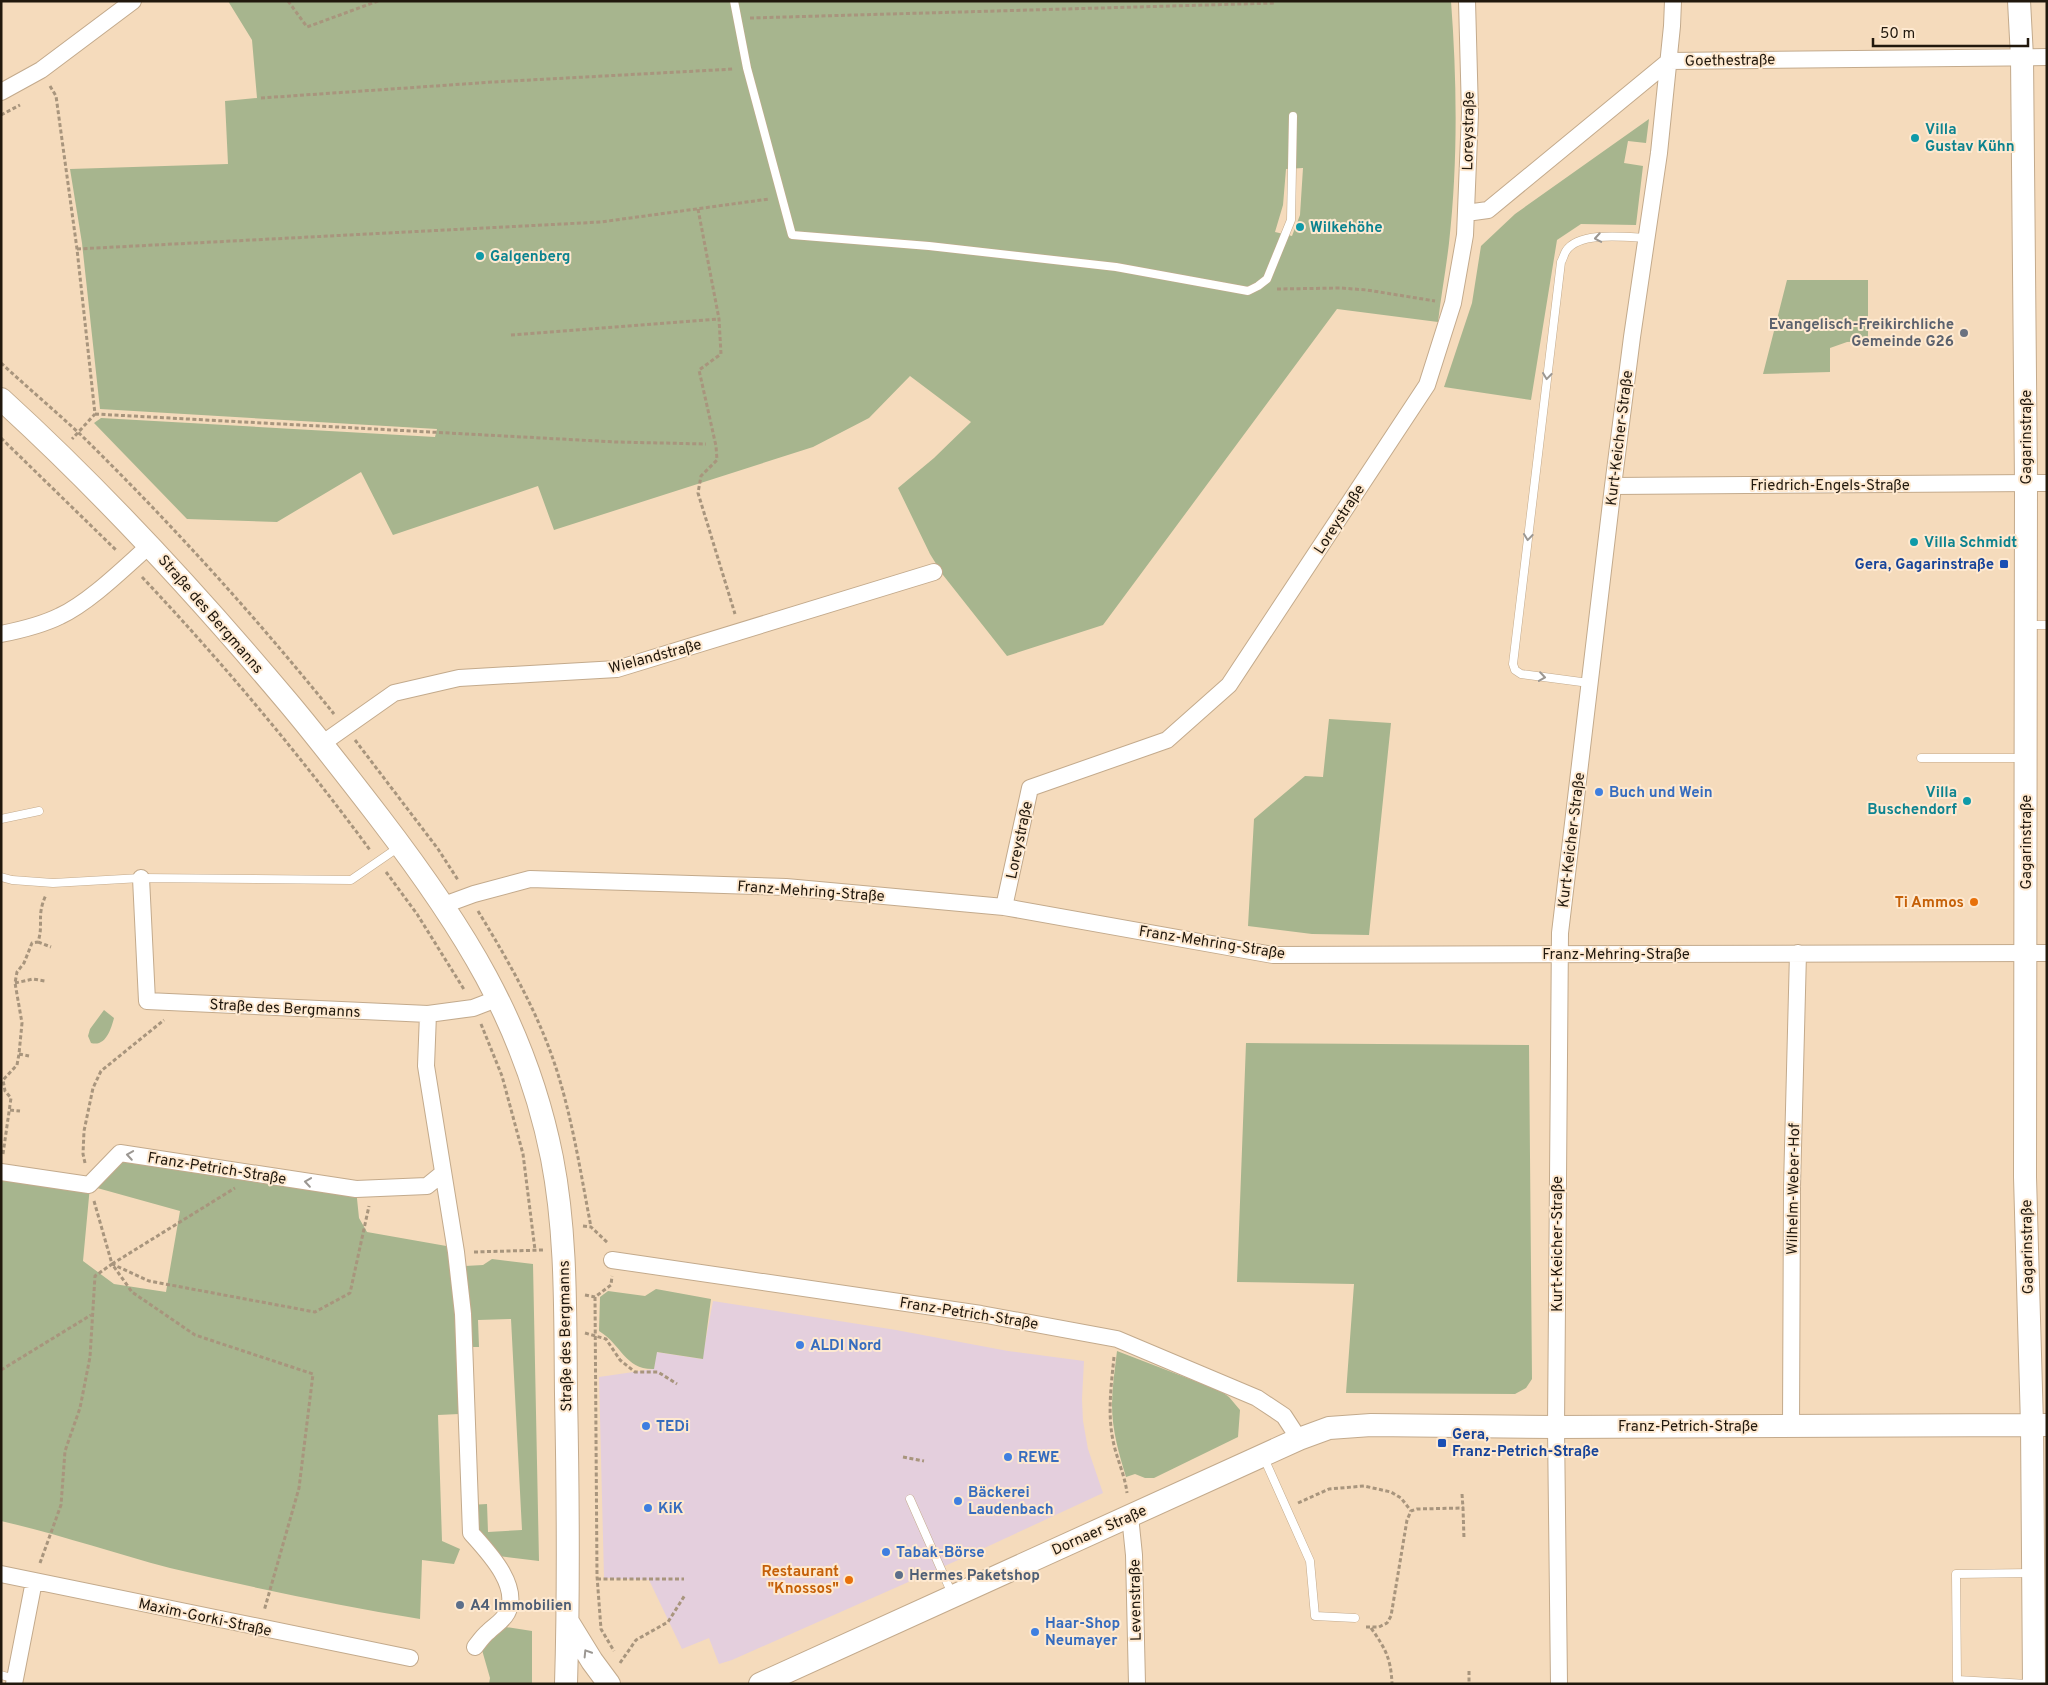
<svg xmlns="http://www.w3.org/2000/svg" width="2048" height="1685" font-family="Overpass,sans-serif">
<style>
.commercial{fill:#e4cfdd}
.green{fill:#a7b58e;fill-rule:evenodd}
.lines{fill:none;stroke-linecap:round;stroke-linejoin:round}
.lane-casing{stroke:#c3aa8c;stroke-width:9}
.street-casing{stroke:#c3aa8c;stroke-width:18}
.secondary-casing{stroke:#c3aa8c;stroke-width:24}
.path{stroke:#a8957d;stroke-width:3;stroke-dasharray:4 2.5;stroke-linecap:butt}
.lane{stroke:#fff;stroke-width:8}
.street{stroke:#fff;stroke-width:16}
.secondary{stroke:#fff;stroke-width:22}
.oneway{stroke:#9b9792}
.culture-dot{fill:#0f9aa8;stroke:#fee9d0;stroke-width:2}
.worship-dot{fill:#6b7280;stroke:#fee9d0;stroke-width:2}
.transit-dot{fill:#1a4fb4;stroke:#fee9d0;stroke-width:2}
.shop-dot{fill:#3f7fe0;stroke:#fee9d0;stroke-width:2}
.food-dot{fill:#e8710a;stroke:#fee9d0;stroke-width:2}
.service-dot{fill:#5c6f8a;stroke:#fee9d0;stroke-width:2}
.labels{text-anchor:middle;stroke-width:4;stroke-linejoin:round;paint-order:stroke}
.street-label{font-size:15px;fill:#21180d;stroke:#fee9d0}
.culture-label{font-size:15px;font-weight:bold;fill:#0d838f;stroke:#fee9d0;text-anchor:start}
.worship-label{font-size:15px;font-weight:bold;fill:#5b616d;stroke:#fee9d0;text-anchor:end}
.transit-label{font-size:15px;font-weight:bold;fill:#164399;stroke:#fee9d0;text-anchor:end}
.shop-label{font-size:15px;font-weight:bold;fill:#366cbe;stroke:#fee9d0;text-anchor:start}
.food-label{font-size:15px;font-weight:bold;fill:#c56008;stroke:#fee9d0;text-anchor:end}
.service-label{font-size:15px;font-weight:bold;fill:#4e5e75;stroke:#fee9d0;text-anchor:start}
</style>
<rect width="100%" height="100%" fill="#f5dbbc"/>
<path class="commercial" d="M713,1301L896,1330L1008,1351L1084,1361L1082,1399L1083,1421L1088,1449L1103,1493L965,1557L732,1660L719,1664L709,1638L682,1649L649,1580L604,1578L599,1377L654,1369L656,1352L702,1359Z"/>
<path class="green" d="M228,1H1451C1457,81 1458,163 1449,243C1446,269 1441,296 1438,322L1337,309L1103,625L1007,656L943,575L930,554L898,488L934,458L971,422L910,376L869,418L813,447L554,530L538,486L393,535L361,472L277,522L187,519L94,423L101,418L435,437L437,429L100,409L82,243L70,169L228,164L225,101L257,98L252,40ZM1303,168L1300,215L1292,236L1275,232L1283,205L1286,169Z
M1649,119L1646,143L1628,141L1624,163L1643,166L1636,225L1581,224L1557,240L1531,400L1444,387L1472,303L1481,246L1515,214Z
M1787,280H1868V341L1847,342L1830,348V372L1763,374Z
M1329,719L1391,723L1369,935L1312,934L1248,926L1254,819L1305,776L1323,777Z
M104,1010L114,1018C111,1029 106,1047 91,1043L88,1036L90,1029Z
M1246,1043L1529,1045L1532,1379L1526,1388L1515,1394L1346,1393L1354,1284L1237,1282Z
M120,1153L356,1189L359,1218L367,1232L452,1247L459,1414L438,1415L442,1541L460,1549L454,1564L422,1560L420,1619C337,1605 253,1588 170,1568C113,1553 58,1534 1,1521V1172L89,1185ZM90,1186L180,1211L166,1292L114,1284L83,1261Z
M492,1259L533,1264L539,1561L491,1555L471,1533L470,1505L487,1504L488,1532L522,1530L511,1319L478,1320L479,1347H470L465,1266L483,1265Z
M656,1289L711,1299L703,1359L657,1352L654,1369C625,1370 622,1345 599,1331L600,1297L608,1291L645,1296Z
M1117,1351L1221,1391L1229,1397L1240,1410L1238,1437L1154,1478H1145L1135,1474L1126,1477C1119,1454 1112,1430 1112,1405C1112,1387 1115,1369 1117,1351Z
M499,1626L532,1631V1684H489L490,1678L482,1650Z"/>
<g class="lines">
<g class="lane-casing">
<path id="lane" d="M734,1L747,68L792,235L929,246L1116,267L1248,291L1258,286L1267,279L1291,220L1293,116
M2028,625H2047
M1589,683L1521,674L1515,670L1513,664L1561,262C1563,259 1564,254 1566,251C1579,231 1626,237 1646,238
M1921,758H2023
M1,819L39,811
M1,877L12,880L53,883L141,878L351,880L399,847
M1264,1458L1310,1561L1315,1616L1355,1618
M910,1499L952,1594
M1,1675L15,1679
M2027,1684L1957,1680L1956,1574L2031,1573"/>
</g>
<g class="street-casing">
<path id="street" d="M1,92L41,70L133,1
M1466,213L1488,210L1669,61L2047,57
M1613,486L2047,483
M1,634C21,630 42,625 60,616C90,602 125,567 150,545
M323,743L394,693L459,678L617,669L934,572
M141,878L147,1001L428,1014L473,1008L499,998
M444,905L474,894L530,879L786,887L1004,907L1273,955L2047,953
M1004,907L1030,788L1167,740L1229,685L1427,385L1453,303L1465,235L1470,113L1467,1
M428,1014L426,1066L456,1252L463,1314L471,1533C488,1552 521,1586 507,1613C502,1622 495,1625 488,1632C483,1636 479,1642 475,1647
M1,1172L89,1185L120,1153L356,1189L427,1186L443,1173
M612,1260L981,1314L1117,1339L1257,1398L1284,1416L1299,1439
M1791,1426L1792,1187L1798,953
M1130,1516L1134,1555L1137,1684
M1,1574L410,1658
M14,1684L34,1581
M1559,1684L1556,1427L1560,933L1613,486L1632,337L1659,153L1672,26L1673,1"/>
</g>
<g class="secondary-casing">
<path id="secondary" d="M2019,1L2022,57L2026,483L2025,1177L2032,1425L2034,1684
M1,399C104,493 197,594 287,701C319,739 349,778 379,817C461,924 525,1022 552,1158C567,1235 565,1315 566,1394C568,1491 569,1587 566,1684
M568,1622L592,1661L609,1684
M760,1684L1299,1439L1329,1428L1371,1425L1556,1427L2047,1425"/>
</g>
<path class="path" d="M288,1L307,27L378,1
M750,18L1276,3
M50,86L56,96L77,249L95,414L72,439
M261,98L493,82L734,69
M1,115L20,105
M698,209L719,319L721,354L699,370L716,446L717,460L701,476L698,493L735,614
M77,249L601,222L769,199
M1277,289L1341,288L1367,290L1435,301
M511,335L719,319
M1,363C27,387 54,410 80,434C170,522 255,616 334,714
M95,414L616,442L706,444
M1,438L117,551
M142,577C223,663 300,755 370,850
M355,740L438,849L458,880
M386,872L417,914L465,991
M478,911C509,962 539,1014 557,1071C573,1122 581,1175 591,1227
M38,942L51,947
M15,983L33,979L45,981
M481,1024L502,1076L523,1154L535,1250
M19,1054L29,1056
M10,1110L20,1111
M3,1154L11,1098L5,1091L3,1080L17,1065L19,1054L22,1023L15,983L17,972L24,963L32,943L38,942C44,923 36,916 46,895
M85,1163L83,1154L84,1131L93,1088L101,1071L164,1020
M94,1201L112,1264L149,1281L315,1312L350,1293L369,1206
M583,1226L591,1227L608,1243
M474,1252L543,1250
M112,1264L235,1188
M585,1295L595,1297L611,1285L612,1276
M595,1297L597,1576L601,1629L614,1651
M585,1333L606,1339L620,1360L635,1372H658L677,1384
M1114,1357C1111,1387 1107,1416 1114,1445C1118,1462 1125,1476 1127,1493
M1,1370L91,1315
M903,1457L924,1461
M1462,1494L1463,1508
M1298,1503L1329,1489L1364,1486L1391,1492L1401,1498L1411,1511
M40,1563L61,1505L65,1451L80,1408L90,1357L95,1276L112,1264L132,1292L195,1335L313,1374L299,1488L264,1611
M597,1579H684
M1366,1627H1379L1387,1623L1391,1616L1407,1520L1411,1511L1417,1509L1463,1508L1464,1539
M1371,1628C1385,1648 1391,1658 1392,1684
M620,1663L636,1640L668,1622L685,1595
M1469,1671V1684"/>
<use href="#lane" class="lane"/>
<use href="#street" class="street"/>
<use href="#secondary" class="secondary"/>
</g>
<defs><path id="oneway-chevron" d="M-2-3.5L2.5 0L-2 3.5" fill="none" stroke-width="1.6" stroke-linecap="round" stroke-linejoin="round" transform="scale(1.25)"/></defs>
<g class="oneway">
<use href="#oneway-chevron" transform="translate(1598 238) rotate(170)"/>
<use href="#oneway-chevron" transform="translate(1547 376) rotate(97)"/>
<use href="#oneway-chevron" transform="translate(1528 537) rotate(97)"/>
<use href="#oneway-chevron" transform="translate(1542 677) rotate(8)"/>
<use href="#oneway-chevron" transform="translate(130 1155) rotate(-171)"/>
<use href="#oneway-chevron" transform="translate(308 1182) rotate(-172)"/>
<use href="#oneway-chevron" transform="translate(587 1653) rotate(-122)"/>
</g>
<g class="culture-dot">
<circle cx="1915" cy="138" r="5"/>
<circle cx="1300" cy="227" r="5"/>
<circle cx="480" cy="256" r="5"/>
<circle cx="1914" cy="542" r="5"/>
<circle cx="1967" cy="801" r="5"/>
</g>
<circle class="worship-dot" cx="1964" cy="333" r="5"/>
<g class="transit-dot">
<rect x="1999" y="559" width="10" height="10" rx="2.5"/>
<rect x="1437" y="1438" width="10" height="10" rx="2.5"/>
</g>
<g class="shop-dot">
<circle cx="1599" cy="792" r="5"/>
<circle cx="800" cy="1345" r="5"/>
<circle cx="646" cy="1426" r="5"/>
<circle cx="1008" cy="1457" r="5"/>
<circle cx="958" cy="1501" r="5"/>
<circle cx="648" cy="1508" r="5"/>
<circle cx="886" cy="1552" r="5"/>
<circle cx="1035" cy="1632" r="5"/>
</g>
<g class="food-dot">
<circle cx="1974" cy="902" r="5"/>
<circle cx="849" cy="1580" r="5"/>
</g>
<g class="service-dot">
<circle cx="899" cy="1575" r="5"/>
<circle cx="460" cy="1605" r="5"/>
</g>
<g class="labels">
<g class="street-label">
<text transform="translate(1730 60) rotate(-1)" y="5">Goethestraße</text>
<text transform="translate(1468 131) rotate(-89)" y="5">Loreystraße</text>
<text transform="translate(2026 437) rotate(-90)" y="5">Gagarinstraße</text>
<text transform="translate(1619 438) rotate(-83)" y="5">Kurt-Keicher-Straße</text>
<text x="1830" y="490">Friedrich-Engels-Straße</text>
<text transform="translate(1339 519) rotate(-57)" y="5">Loreystraße</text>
<text transform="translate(211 614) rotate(49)" y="5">Straße des Bergmanns</text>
<text transform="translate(655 656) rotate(-15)" y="5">Wielandstraße</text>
<text transform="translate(1019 840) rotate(-78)" y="5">Loreystraße</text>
<text transform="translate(1571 840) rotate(-83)" y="5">Kurt-Keicher-Straße</text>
<text transform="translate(2026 842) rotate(-90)" y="5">Gagarinstraße</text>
<text transform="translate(811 891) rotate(4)" y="5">Franz-Mehring-Straße</text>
<text transform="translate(1212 942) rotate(9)" y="5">Franz-Mehring-Straße</text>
<text x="1616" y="959">Franz-Mehring-Straße</text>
<text transform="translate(285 1008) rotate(3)" y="5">Straße des Bergmanns</text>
<text transform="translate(217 1168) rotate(9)" y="5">Franz-Petrich-Straße</text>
<text transform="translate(1793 1189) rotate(-89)" y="5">Wilhelm-Weber-Hof</text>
<text transform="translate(1557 1244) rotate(-90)" y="5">Kurt-Keicher-Straße</text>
<text transform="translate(2027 1247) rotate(-91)" y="5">Gagarinstraße</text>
<text transform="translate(969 1313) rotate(9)" y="5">Franz-Petrich-Straße</text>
<text transform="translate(565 1336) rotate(-91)" y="5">Straße des Bergmanns</text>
<text x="1688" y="1431">Franz-Petrich-Straße</text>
<text transform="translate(1099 1530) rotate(-24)" y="5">Dornaer Straße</text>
<text transform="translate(1135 1600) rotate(-91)" y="5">Levenstraße</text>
<text transform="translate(205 1617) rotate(12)" y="5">Maxim-Gorki-Straße</text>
</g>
<g class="culture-label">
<text x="1925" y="134">Villa<tspan x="1925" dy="17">Gustav Kühn</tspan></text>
<text x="1310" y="232">Wilkehöhe</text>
<text x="490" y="261">Galgenberg</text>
<text x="1924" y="547">Villa Schmidt</text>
<text x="1957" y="797" text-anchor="end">Villa<tspan x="1957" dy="17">Buschendorf</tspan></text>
</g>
<g class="worship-label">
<text x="1954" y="329">Evangelisch-Freikirchliche<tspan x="1954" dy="17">Gemeinde G26</tspan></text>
</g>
<g class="transit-label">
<text x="1994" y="569">Gera, Gagarinstraße</text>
<text x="1452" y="1439" text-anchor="start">Gera,<tspan x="1452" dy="17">Franz-Petrich-Straße</tspan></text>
</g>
<g class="shop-label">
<text x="1609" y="797">Buch und Wein</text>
<text x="810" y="1350">ALDI Nord</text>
<text x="656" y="1431">TEDi</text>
<text x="1018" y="1462">REWE</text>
<text x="968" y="1497">Bäckerei<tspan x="968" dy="17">Laudenbach</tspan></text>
<text x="658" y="1513">KiK</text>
<text x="896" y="1557">Tabak-Börse</text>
<text x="1045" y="1628">Haar-Shop<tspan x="1045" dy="17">Neumayer</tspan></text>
</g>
<g class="food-label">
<text x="1964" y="907">Ti Ammos</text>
<text x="839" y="1576">Restaurant<tspan x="839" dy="17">"Knossos"</tspan></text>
</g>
<g class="service-label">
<text x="909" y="1580">Hermes Paketshop</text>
<text x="470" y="1610">A4 Immobilien</text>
</g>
</g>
<rect width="2048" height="1685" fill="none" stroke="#21180d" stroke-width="5"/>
<path d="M1873 38v8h155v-8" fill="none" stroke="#21180d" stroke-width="2.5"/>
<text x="1880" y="38" font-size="15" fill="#21180d" stroke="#fee9d0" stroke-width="4" paint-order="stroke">50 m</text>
</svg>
